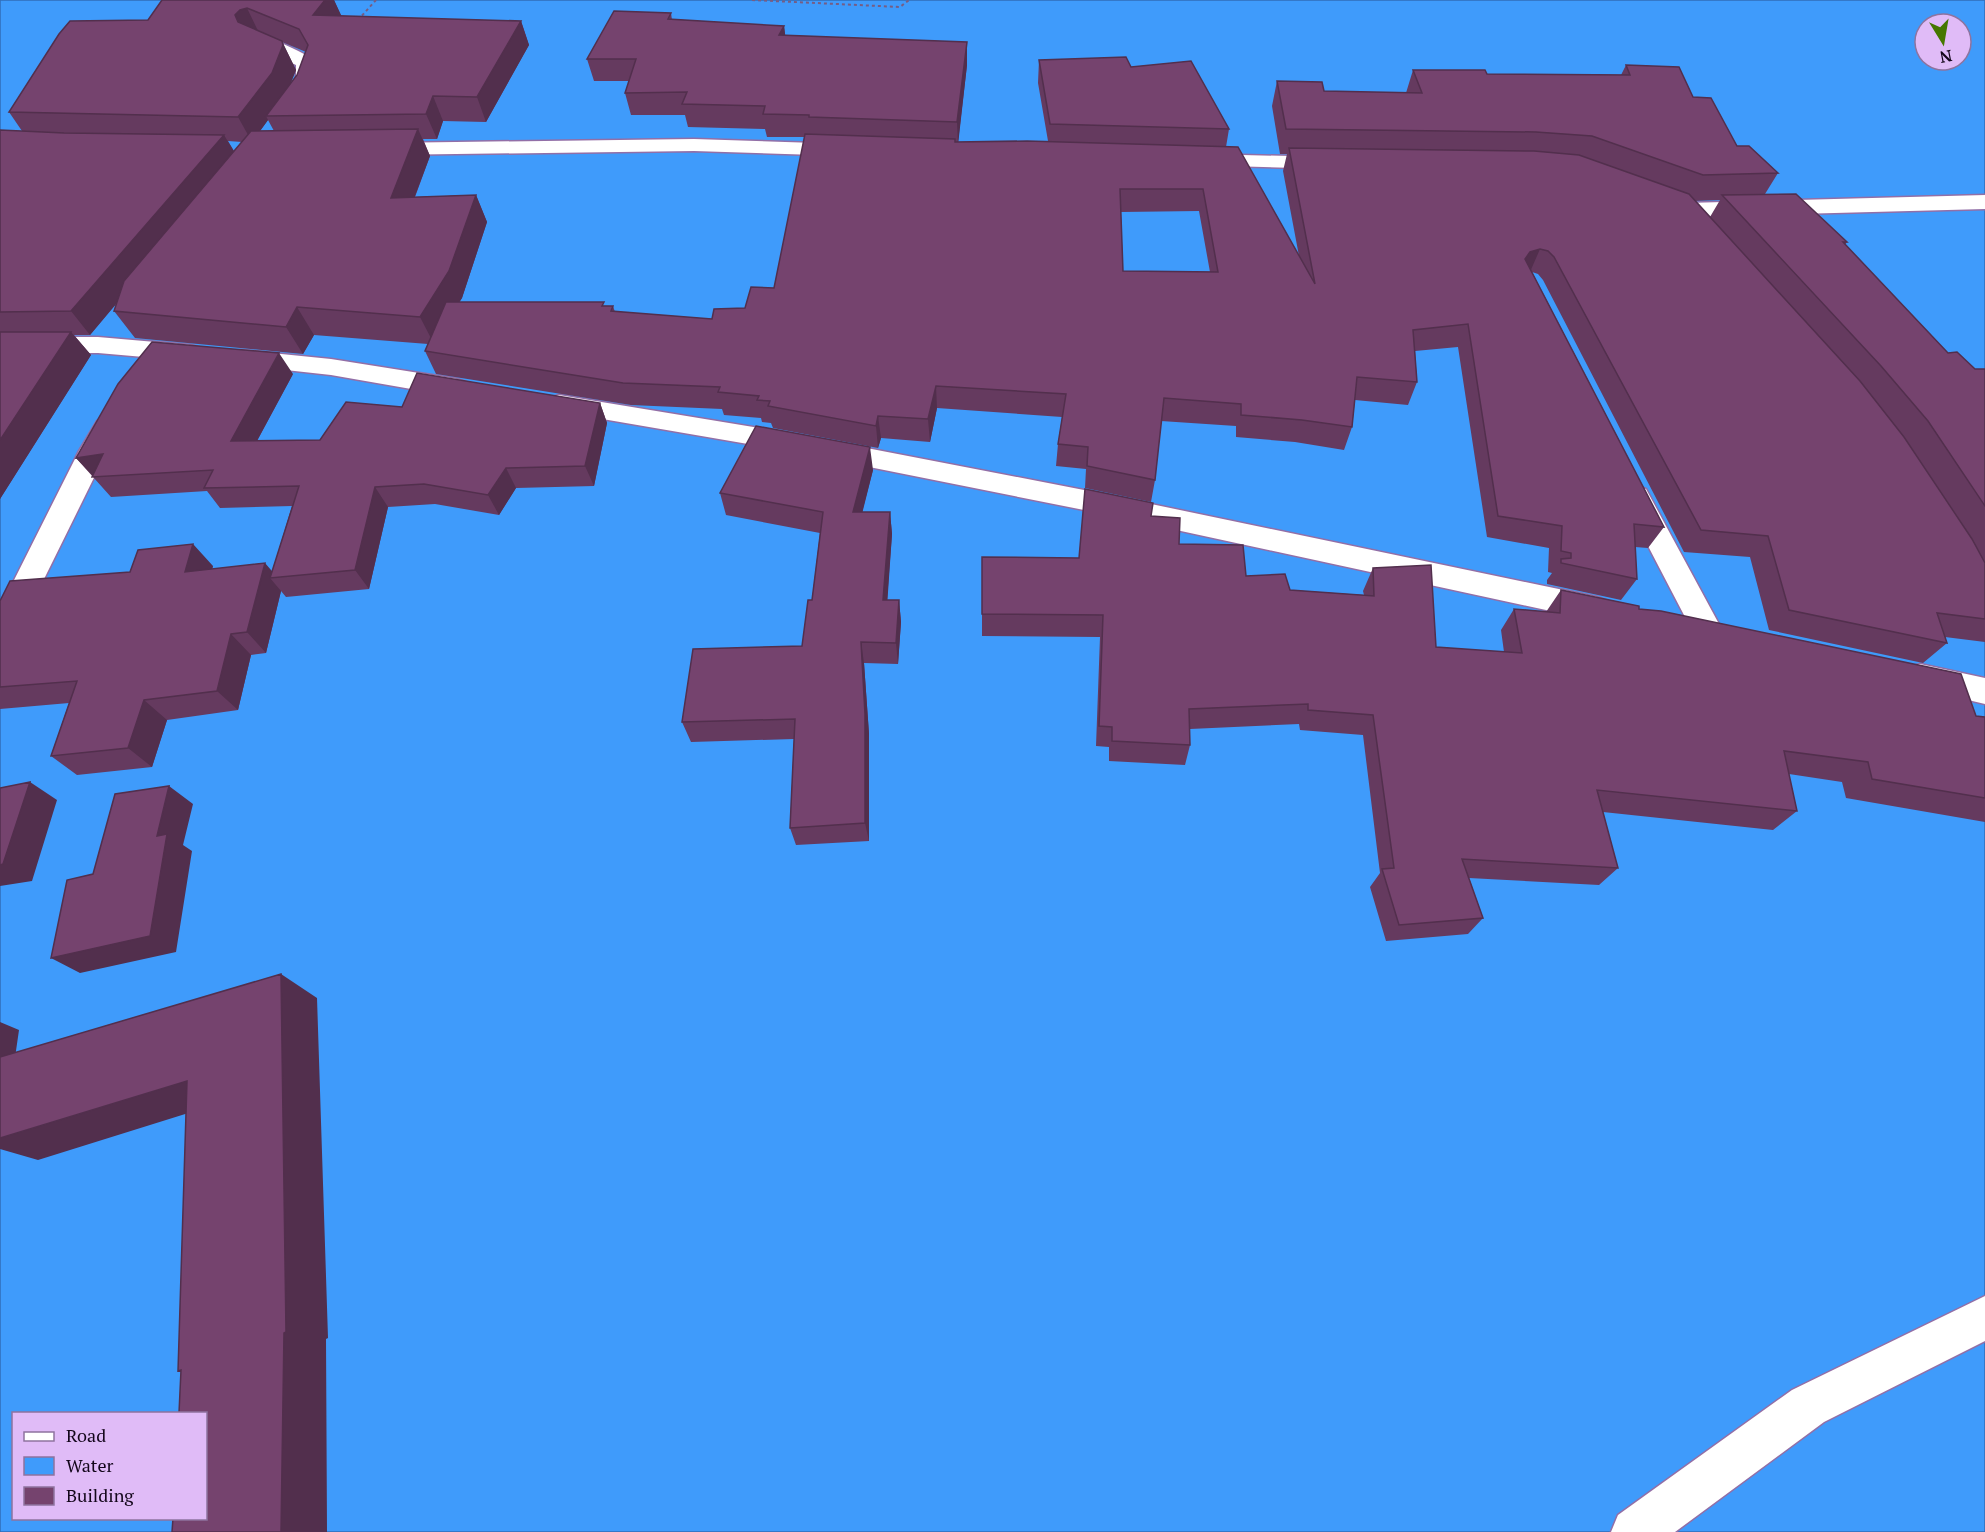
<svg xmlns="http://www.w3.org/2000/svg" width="1985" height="1532" font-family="'PT Serif',serif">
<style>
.water{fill:#3f9bfb;stroke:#326eb8;stroke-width:1.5;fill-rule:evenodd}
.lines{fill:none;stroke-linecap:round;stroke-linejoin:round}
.minor-casing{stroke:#926fa7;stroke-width:3}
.secondary-casing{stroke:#926fa7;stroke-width:3}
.path{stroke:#765d84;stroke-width:2;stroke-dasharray:3 3;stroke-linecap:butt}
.minor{fill:#fff;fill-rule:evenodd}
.secondary{fill:#fff;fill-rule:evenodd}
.wall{fill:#653a5f;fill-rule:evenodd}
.shaded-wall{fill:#522f4d}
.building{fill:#75436e;stroke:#522f4d;stroke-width:1.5;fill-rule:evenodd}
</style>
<rect width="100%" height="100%" fill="#e0bbf7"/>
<path class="water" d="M0,0H1985V1532H0ZM1925,24H1961V60H1925ZM14,1414H206V1518H14Z"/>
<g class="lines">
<g class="minor-casing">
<path id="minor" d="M260,35C271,38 281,43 292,48C326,63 322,75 302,103H288L285,99L296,80V65L253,45L250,41L253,37Z
M694,139L847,144L854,146L858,150L854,154L847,156L694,151L383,155L376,153L372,149L376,145L383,143Z
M1202,154L1330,157L1338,158L1341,163L1338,168L1330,169L1194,165L1191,160L1194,155Z
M1985,195V209L1686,217L1678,215L1675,210L1678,205L1686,203Z
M0,337H98L190,345L199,347L203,353L199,359L190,361L98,353H0Z
M241,350L331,359L457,379L466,382L470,388L466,394L457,397L331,375L232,364L228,358L232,352Z
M559,395L789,433L1084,490L1597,597L1608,601L1612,609L1608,617L1597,621L1084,510L789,451L550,410L546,404L550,398Z
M106,418L115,421L119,427L11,646L0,650V608L79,451L97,421Z
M1636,486L1646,489L1719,624L1723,632L1719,640L1708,644L1697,640L1622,496L1626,489Z
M1920,664L1985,678V704L1909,686L1904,677L1909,668Z"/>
</g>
<g class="secondary-casing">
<path id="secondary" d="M1985,1296V1341L1824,1422L1675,1532H1611L1618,1515L1792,1390Z"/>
</g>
<path class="path" d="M752,0L900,7L909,0
M358,20L376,0"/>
<use href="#minor" class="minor"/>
<use href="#secondary" class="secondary"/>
</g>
<path class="wall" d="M162,0H334L341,16L521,21L529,45L486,122L443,121L437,139H423L430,156L415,197L476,195L487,222L462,298L459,302L613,306L615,312L712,319L745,308L774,288L805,137H767L765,129L688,127L685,115H631L625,93L629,81H594L587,59L671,13L672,20L784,26L785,35L967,65L958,142L1048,141L1038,83L1039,60L1131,67L1229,129L1226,147L1299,256L1283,171L1287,154H1280L1272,106L1277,81L1324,91L1406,93L1413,70L1487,74L1621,75L1626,65L1693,97L1737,146L1778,173L1765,194L1847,242L1845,245L1948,353L1975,369H1985V642L1945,637L1947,643L1923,663L1769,630L1750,557L1684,552L1543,280L1538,274L1532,272L1664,527L1648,548L1635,547L1637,579L1621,600L1547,584V580L1552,573L1548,572L1549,548L1487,537L1458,347L1415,351L1417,382L1408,405L1355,400L1352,427L1344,450L1295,442L1236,437V426L1161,421L1155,480L1151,502L1085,488L1086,469L1056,466L1058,444L1062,417L937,408L930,442L881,438L878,448L773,428L771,423L762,422L761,418L724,415L722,409L631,405L436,374L425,351L428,344L314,335L303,354L135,338L114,311L117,303L90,335H74L91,355L0,499V130L22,131L9,112L148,20ZM282,42L306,52L297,75L290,84L296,70ZM268,120L274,131H260ZM228,141L242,142L234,151ZM1720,200L1710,217L1695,201ZM1199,211L1210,272L1123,271L1121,212Z
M293,374L257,441L320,440L402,407L600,403L607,423L594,486L516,488L499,515L435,504L388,507L369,589L286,597L281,591L266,653L251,655L238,710L167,720L152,767L77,775L51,756L69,703L0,709V601L213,566L212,569L272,572L292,506L220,508L207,491L111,497L76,458Z
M873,470L862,512H890L892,534L887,600H899L901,622L898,664L864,663L869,734V841L796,845L790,828L794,739L691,742L682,722L802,646L812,600L820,533L726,515L720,493Z
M1151,516L1179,544L1246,576L1290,590L1364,595L1363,591L1373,568L1436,647L1504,652L1501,630L1514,609L1546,612L1561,590L1639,609L1976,716L1985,717V822L1846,798L1842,782L1789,774L1797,811L1773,830L1603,812L1618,868L1599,885L1469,878L1483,918L1468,934L1386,941L1370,887L1380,873L1363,735L1300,730L1299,724L1190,729V745L1185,765L1109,761V747L1096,746L1100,637L982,636V614Z"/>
<path class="shaded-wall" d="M325,0H334L342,17L313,15Z
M247,8L259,33L251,46L235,15L240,10Z
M521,21L529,45L486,122L477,97Z
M784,26L787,48L779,35Z
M282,41L296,70L285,98L266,116L268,120L252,142L238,117Z
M967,42V65L958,145L957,122Z
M433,96L443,121L437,139L426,114Z
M418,129L430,156L404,225L391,198Z
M224,135L238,158L90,335L71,311Z
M476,195L487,222L462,298L434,344L420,317Z
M1540,249L1530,272L1525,259L1530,252Z
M297,307L314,335L303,354L286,327Z
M71,332L91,355L0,499V440Z
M279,353L293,374L246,461L231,441Z
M936,386L937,408L930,442L928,419Z
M600,403L607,423L594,486L585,466Z
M878,416L881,438L878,448L876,426Z
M870,447L873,470L857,534L853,512Z
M103,454L94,477L76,458Z
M506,468L516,488L499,515L488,495Z
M375,487L388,507L369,589L355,570Z
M890,512L892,534L886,621L883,600Z
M193,544L213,566L205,594L185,572Z
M265,563L277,577L270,578L281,591L266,653L247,632Z
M899,600L901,622L898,664L896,643Z
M231,634L251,655L238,710L217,691Z
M861,642L864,663L869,734V841L865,823Z
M144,700L167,720L152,767L128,748Z
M30,782L57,800L32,881L0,886V865Z
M169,786L193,804L183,845L192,851L176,952L80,973L51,958L157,836Z
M281,974L317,998L328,1338L326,1339L327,1532H281Z
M0,1022L19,1030L8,1106L0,1108Z
M187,1081L230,1100L38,1160L0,1149V1138Z"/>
<path class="building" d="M162,0H325L313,15L521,21L477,97L433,96L426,114L266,116L297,75L308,45L299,29L247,8L240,10L235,15L238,22L282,41L283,45L272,73L238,117L9,112L59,34L70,21L148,20Z
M614,11L671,13L668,19L784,26L779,35L967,42L957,122L809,117V115L763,114L765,106L682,104L687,92L625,93L636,59H587Z
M1126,57L1131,67L1191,61L1229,129L1050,124L1039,60Z
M1626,65L1679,67L1693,97L1711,98L1737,146H1749L1778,173L1703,175L1592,136L1536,132L1286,129L1277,81L1322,82L1324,91L1422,93L1413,70H1485L1487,74L1630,75Z
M418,129L391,198L476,195L449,271L420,317L297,307L286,327L114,311L124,281L251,131Z
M0,130L64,133L224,135L71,311L0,312Z
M805,134L955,139V142L1027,141L1238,147L1315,284L1289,148L1534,151L1579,155L1689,194L1860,381L1904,437L1972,539L1985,563V619L1937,613L1947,643L1789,610L1768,536L1701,530L1554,257L1548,251L1540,249L1530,252L1525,259L1664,527L1634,524L1637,579L1561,563V559L1571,558V553L1561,551L1562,526L1498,516L1468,324L1413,330L1417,382L1357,377L1352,427L1302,420L1241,415V404L1164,398L1155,480L1087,466L1088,447L1058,444L1066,394L936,386L928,419L878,416L876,426L768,406L770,401L757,400L759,396L718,392L720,387L623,383L425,351L446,302H604L602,306H613L611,311L712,319L714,309L745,308L751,287L774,288ZM1120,189H1203L1218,272L1123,271Z
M1796,194L1847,242H1843L1948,353L1957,352L1975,369H1985V506L1928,421L1881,366L1722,195Z
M0,332H71L0,440Z
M152,342L279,353L231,441L320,440L346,402L402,407L417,373L600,403L585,466L506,468L488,495L424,484L375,487L355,570L270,578L299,486L204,488L213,470L92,477L103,454L76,458L118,384Z
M756,426L870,447L853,512H890L883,600H899L896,643L861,642L865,714V823L790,828L795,719L682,722L693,649L802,646L808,600H812L823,512L720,493Z
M1085,489L1153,503L1151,516L1180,518L1179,544L1243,545L1246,576L1285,574L1290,590L1374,596L1373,568L1431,565L1436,647L1522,653L1514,609L1560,613L1561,590L1639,606V609L1661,611L1961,674L1976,716L1985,717V798L1872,779L1868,762L1784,751L1797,811L1597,790L1618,868L1462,859L1483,918L1399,925L1382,869L1394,868L1373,715L1308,710V704L1189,709L1190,745L1112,741V727L1099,726L1103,615L982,614V557L1079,558Z
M193,544L185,572L265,563L247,632L231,634L217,691L144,700L128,748L51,756L77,681L0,687V601L10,581L130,572L138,550Z
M30,782L3,864L0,865V788Z
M169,786L157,836L167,834L150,936L51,958L67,880L93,874L115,794Z
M281,974L286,1332L284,1333L281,1532H172L173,1518H206V1413H179L181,1370L178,1371L187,1081L0,1138V1057Z"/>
<rect x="12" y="1412" width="195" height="108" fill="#e0bbf7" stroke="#8e739f" stroke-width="1.5"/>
<rect x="24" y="1432" width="30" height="9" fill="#ffffff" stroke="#8e739f" stroke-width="1.5"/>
<text x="66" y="1442" font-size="18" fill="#13061a">Road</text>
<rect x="24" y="1457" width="30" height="18" fill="#3f9bfb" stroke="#8e739f" stroke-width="1.5"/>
<text x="66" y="1472" font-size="18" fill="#13061a">Water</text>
<rect x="24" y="1487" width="30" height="18" fill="#75436e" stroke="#8e739f" stroke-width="1.5"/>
<text x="66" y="1502" font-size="18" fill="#13061a">Building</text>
<g transform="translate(1943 42) rotate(169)"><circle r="28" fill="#e0bbf7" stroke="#8e739f" stroke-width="1.5"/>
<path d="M0-4.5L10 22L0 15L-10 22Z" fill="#457700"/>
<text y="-9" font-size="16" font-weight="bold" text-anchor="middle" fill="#13061a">N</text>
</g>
</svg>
